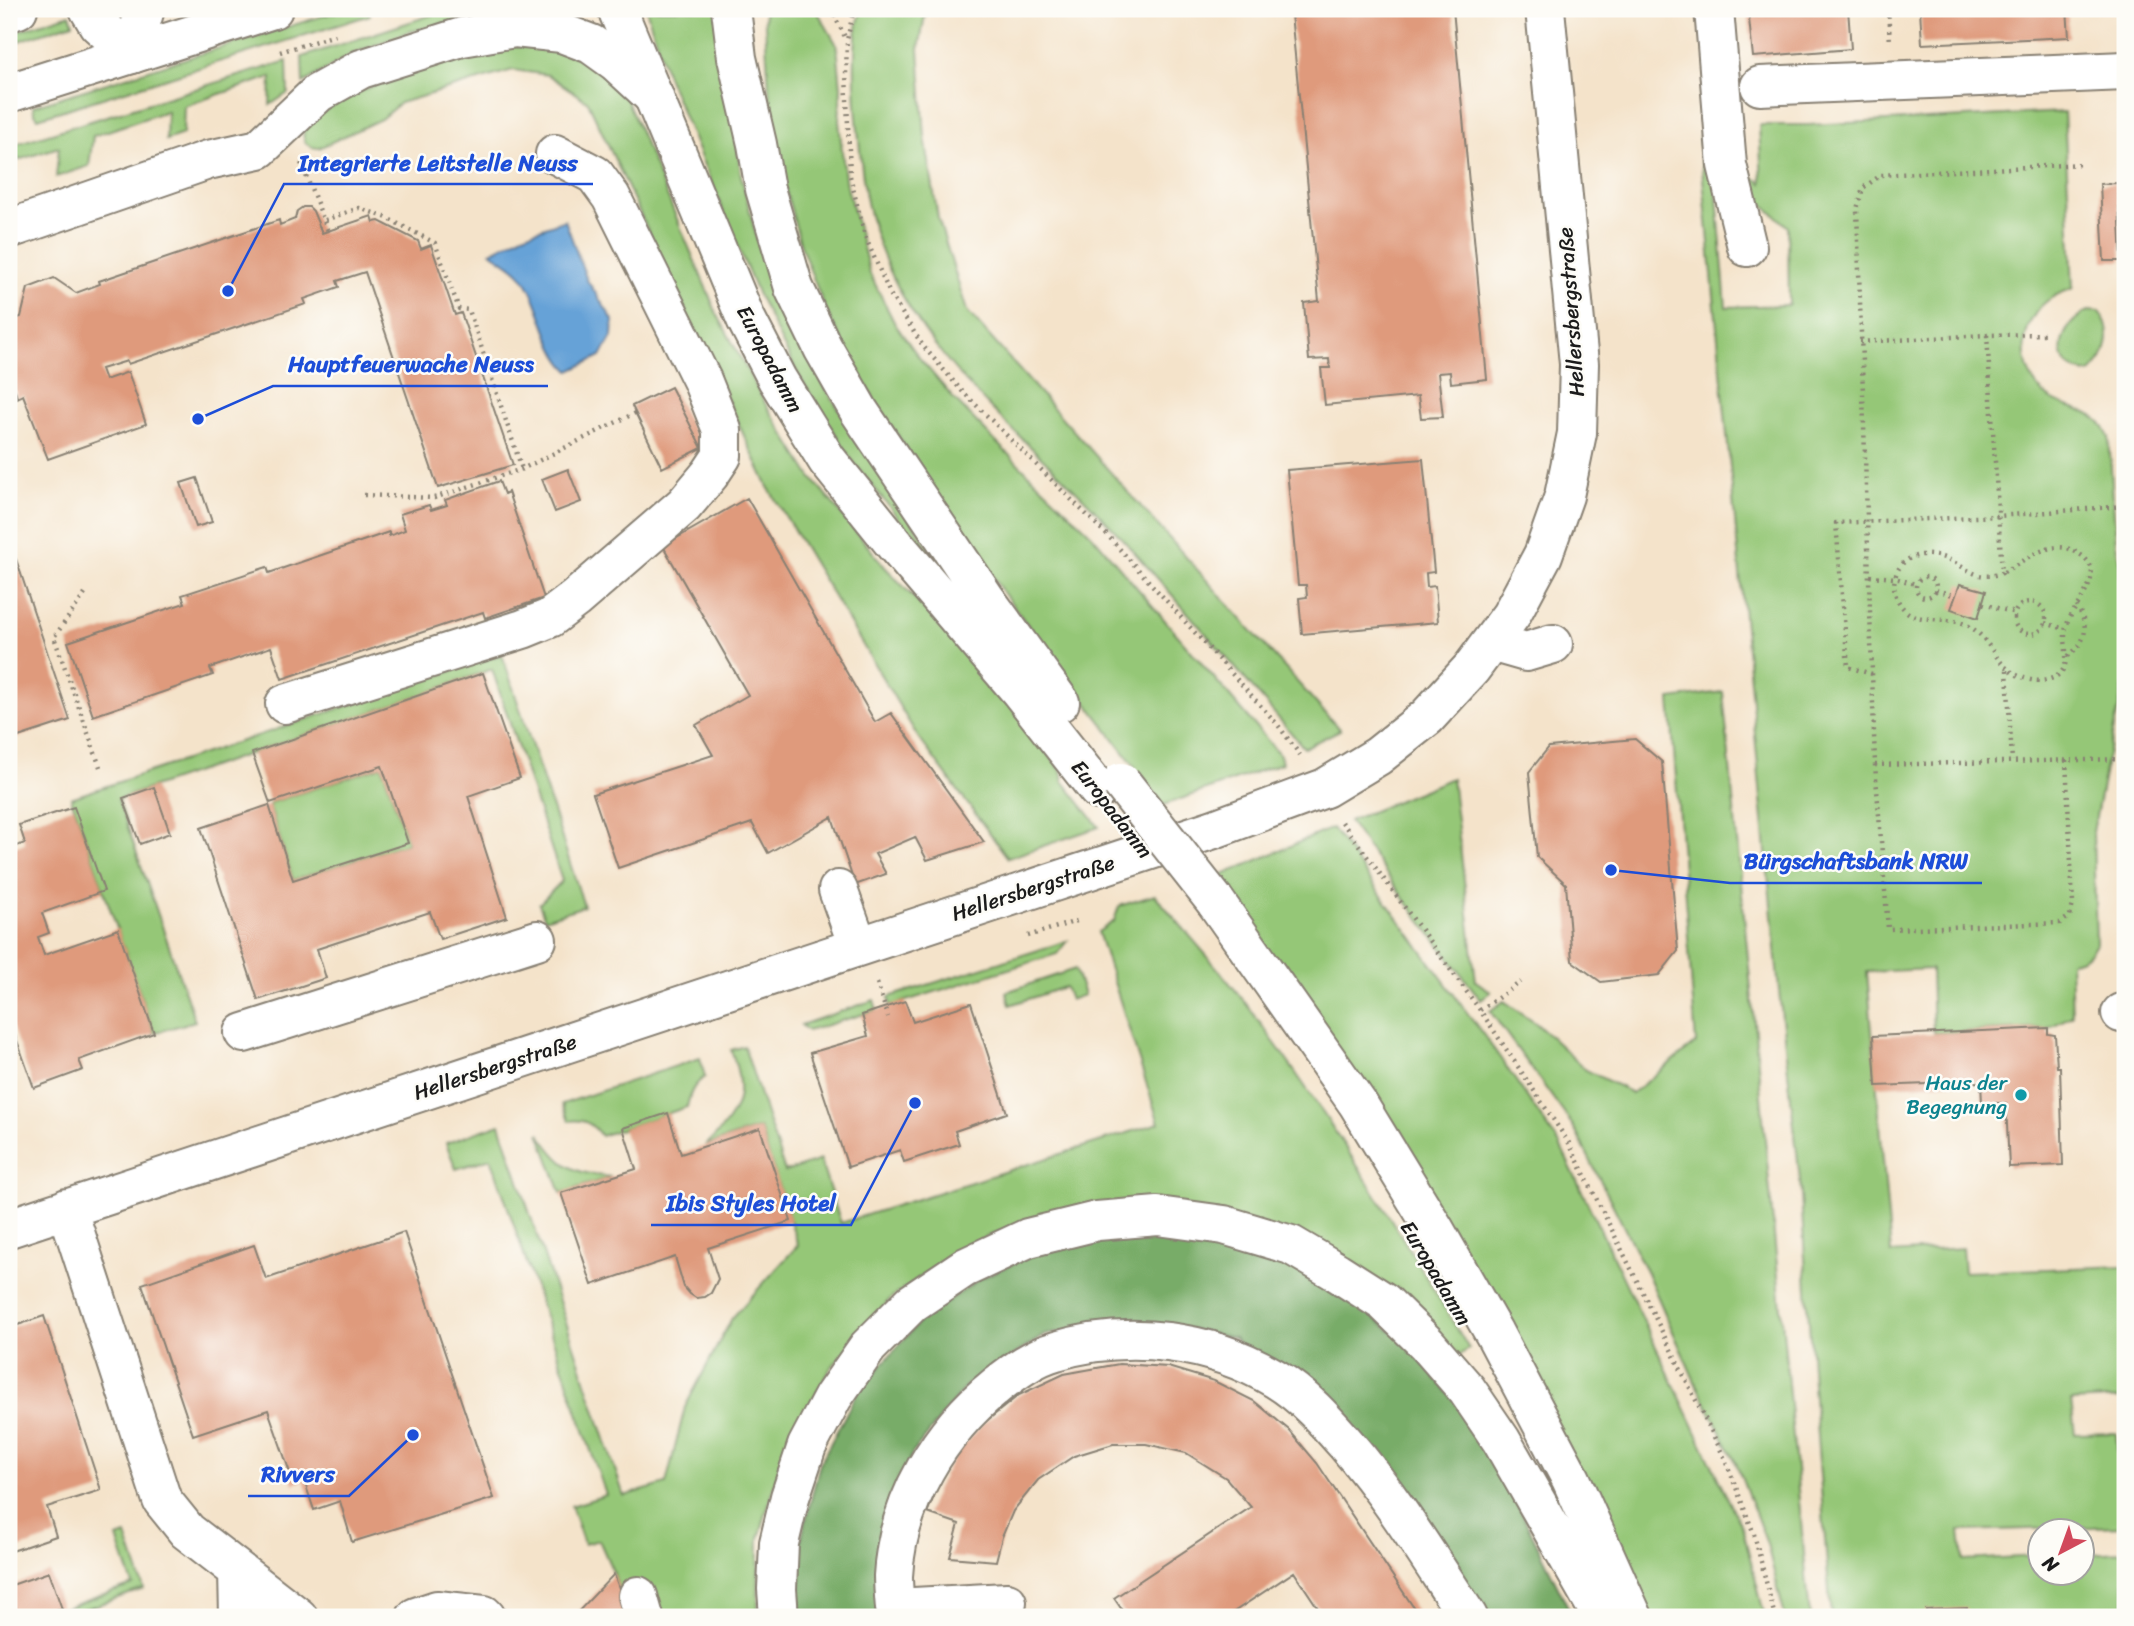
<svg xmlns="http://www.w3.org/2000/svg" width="2134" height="1626" font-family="Sriracha,sans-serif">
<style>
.green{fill:#95c777;stroke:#58724a;stroke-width:2}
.forest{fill:#78ac68;stroke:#4a6442;stroke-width:2}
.water{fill:#66a2d7;stroke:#415f7a;stroke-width:2}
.building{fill:#df9a7b}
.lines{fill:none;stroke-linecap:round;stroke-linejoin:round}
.minor-casing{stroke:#888073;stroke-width:42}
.major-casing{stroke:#888073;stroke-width:42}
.path{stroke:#888073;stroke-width:4.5;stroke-dasharray:2 5;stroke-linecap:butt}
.minor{stroke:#fff;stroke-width:38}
.major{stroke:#fff;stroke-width:38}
.major-bridge-casing{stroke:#888073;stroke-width:42;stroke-linecap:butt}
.major-bridge{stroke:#fff;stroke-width:38}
.culture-dot{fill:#0f9aa8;stroke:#fdfcf7;stroke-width:2.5}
.labels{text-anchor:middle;stroke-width:5;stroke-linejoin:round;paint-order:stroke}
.street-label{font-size:21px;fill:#1c1c1c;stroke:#fdfcf7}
.culture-label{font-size:21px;fill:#0d838f;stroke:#fdfcf7;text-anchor:end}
.leader{fill:none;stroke:#1d4ed8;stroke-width:2.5}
.callout-dot{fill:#1d4ed8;stroke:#fdfcf7;stroke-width:2.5}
.callout-label{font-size:23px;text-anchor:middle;font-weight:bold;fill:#1d4ed8;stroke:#fdfcf7;stroke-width:5;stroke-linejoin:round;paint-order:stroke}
</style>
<rect width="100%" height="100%" fill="#fdfcf7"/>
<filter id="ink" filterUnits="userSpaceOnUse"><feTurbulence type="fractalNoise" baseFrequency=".0143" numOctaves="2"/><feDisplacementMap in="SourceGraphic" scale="14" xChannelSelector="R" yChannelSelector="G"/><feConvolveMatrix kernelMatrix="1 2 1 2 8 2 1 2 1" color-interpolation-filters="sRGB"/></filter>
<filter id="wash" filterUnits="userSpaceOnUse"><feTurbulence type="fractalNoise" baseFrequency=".00686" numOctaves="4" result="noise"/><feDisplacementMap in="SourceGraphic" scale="28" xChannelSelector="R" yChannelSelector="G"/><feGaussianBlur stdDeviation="1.57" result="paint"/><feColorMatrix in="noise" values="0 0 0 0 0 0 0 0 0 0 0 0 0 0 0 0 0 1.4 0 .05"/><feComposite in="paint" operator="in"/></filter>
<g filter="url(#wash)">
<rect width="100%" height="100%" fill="#f4e3ca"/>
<path class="green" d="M345,9H368L370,15L38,118L34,112L33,106Z
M450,9H509L408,32L352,54L303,83L302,57Z
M646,9H720L741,175L759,248L788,321L826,389L960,596L852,460L798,374L757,293L667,76Z
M764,9H816L837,45L841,88L839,121L845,179L870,274L895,324L921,360L954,399L999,445L1092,535L1280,755L1282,763L1164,805L1002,591L876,403L826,311L802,249L785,188L769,91Z
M862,9H926L919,49L925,137L938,218L967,311L1340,730L1304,748C1242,676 1180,602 1116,532C1025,432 908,357 871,219C863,190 861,160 858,130C855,100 851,35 862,9Z
M70,14L73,23L10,44L9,34Z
M504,46L545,47L595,62L623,91L717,314L766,405L811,477L885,567L981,668L1061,770L1063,781L1099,827L1008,858L918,737L768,487L588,102L548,75L513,70L400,103L381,119L319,148C313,148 309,147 305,142C303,137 303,131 306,127C321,103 422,64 451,56C468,51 487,49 504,46Z
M287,61L288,93L270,105L271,77L184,106L183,134L166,140L167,111L93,136L89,166L56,177L59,147L9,163V146Z
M2064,112L2073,288C2067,291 2059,293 2053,297C2017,318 2015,372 2048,397C2064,409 2088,408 2101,423C2104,427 2106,432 2109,437L2116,545L2120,564L2125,679L2107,759L2093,832L2096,943C2089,956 2085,960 2070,962L2072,1016L2048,1028L1933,1033L1931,969L1867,972L1891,1253L1962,1248L1964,1272L2125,1266V1398L2071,1401L2075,1434L2116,1433L2124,1526L1960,1531L1963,1560L2039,1556V1574H2082V1554L2125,1552V1617H1831L1813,1385L1800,1180L1779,991L1699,136L1712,133L1726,307L1789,305L1788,227L1738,181L1737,166L1762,183L1759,125H1808Z
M2088,311L2099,312C2115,331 2108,356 2091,373C2058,372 2053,343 2074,321C2078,317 2083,314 2088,311Z
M502,654L584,906L545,919L539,904L562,881L492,669L424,694L118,799L195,1021L154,1033L71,798Z
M1723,692L1810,1617H1785L1767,1544L1736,1463L1696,1384L1648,1275L1573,1126L1490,1011L1504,1001L1538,1025L1586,1070L1632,1093L1696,1043L1670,699Z
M382,766L408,843L293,880L269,805L270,803Z
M1452,778L1476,981L1491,992L1481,1000L1402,896L1349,821Z
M1332,828L1496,1052L1560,1145L1743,1530L1765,1617H1651L1218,877Z
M1155,895C1185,931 1216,965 1244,1001C1327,1112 1399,1230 1469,1349L1456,1357L1132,1202L1041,1214L961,1248L891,1298L830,1369L785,1449L759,1538L758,1617H657L625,1608L614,1574L599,1540L584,1544L571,1506L606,1495L491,1158L456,1169L446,1143L500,1124L624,1496L666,1484L685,1407L732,1318L798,1245L760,1128L706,1145C739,1113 748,1095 731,1050L744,1046L785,1172L820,1160L841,1223L1159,1123L1098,932L1114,921L1119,906Z
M1067,941L1057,954L890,1006L889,997Z
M1075,969L1084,995L1070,1000L1065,987L1010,1005L1006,992Z
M874,1000L877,1010L808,1031L801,1025Z
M700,1058L705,1077C693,1085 690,1093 687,1107L601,1136C592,1123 584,1119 569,1121L562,1104Z
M539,1133C561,1166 571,1173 611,1177L561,1193Z
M126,1535L144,1589L67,1615V1617H53L62,1609L133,1585L117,1538Z"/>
<path class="forest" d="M1140,1235L1212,1241L1279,1259L1342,1293L1402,1339L1456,1402L1499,1467L1573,1617H1486L1234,1338L1137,1320L1045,1335L966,1386L912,1454L880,1544L878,1617H799L800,1544L820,1463L857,1393L921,1320L981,1278L1052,1246Z"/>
<path class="water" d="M565,220L587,280L613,320L612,337L601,356L570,371C545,348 543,303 521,275C514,266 500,259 491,252L523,235Z"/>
<g id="blocks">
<path class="building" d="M1270,9H1453L1487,379L1451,383L1450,372L1438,373L1443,417L1421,418L1418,396L1325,405L1321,368H1330L1329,359L1309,360L1304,303L1319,301L1291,14L1271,15Z
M1748,9H1848L1851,49L1753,57Z
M1920,9H2067L2069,37L1922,44Z
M2118,183L2122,261H2104L2100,184Z
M303,207H309L313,211L322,233L372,216L374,222L379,221L418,241L421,249L431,245L455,315L461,313L513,465L438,488L365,272L337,281L339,287L304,299L306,304L128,364L127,361L101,369L105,380L128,372L146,424L48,459L23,395L17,398L15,390L9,392V321L21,317L28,288L54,278L76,293L100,284L99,281L279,220L280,225L295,219L297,211Z
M671,387L702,448L662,468L632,406Z
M1423,459L1434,572L1426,573L1427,587L1435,586L1438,622L1302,634L1299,598L1307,597L1306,585H1298L1287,470Z
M568,469L581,502L555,512L542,479Z
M197,478L212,522L196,527L181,483Z
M499,481L504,494L508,492L544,598L485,618L483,612L282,679L271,647L210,668L213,675L93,716L68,642L185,603L182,595L267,567L269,573L389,532V536L405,530L400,514L429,505L431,510L447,505L445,500Z
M747,498L875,722L891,713L984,842L927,860L915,837L875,854L886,874L855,885L832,817L768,853L752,823L618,868L593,794L713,755L696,725L748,695L663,546Z
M16,559L70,720L9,740V561Z
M1960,584L1986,591L1978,618L1951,609Z
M483,673L520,778L468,796L507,917L440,939L430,912L317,949L326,978L258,1000L201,828L269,805L293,880L408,843L382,766L270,803L252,753Z
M1635,739L1662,762L1678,951L1659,975L1601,982L1572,961L1566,884L1537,857L1529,772L1549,747Z
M154,787L170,833L140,844L123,798Z
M74,807L104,891L42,913L49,933L38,937L44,955L118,929L154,1033L79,1060L83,1070L34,1088L9,1018V849L25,843L19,825Z
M905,1001L913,1022L971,1003L1007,1113L955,1131L959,1144L904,1162L900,1150L848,1167L810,1053L868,1036L862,1015Z
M2048,1028V1034L2055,1035L2057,1067H2060L2063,1165L2009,1167L2006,1103H1982L1981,1082L1876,1086L1873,1036Z
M668,1113L681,1154L760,1128L791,1221L708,1248L718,1279L711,1293L705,1297L696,1298L690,1294L684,1287L675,1257L592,1285L561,1193L636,1169L623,1128Z
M404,1232L494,1498L352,1542L340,1501L314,1510L304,1480L294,1484L268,1410L193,1435L142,1284L254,1245L266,1279Z
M44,1316L101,1490L47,1507L56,1536L9,1552V1328Z
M1119,1364L1168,1367L1214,1381L1254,1401L1289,1430L1317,1463L1420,1617H1324L1294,1572L1226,1617H1127L1114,1598L1251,1507L1226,1478L1186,1453L1146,1444H1113L1074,1456L1038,1480L1013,1511L1002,1537L996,1561L950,1557L959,1524L927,1513L940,1482L957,1453L984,1423L1019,1395L1064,1374Z
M49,1572L62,1609L37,1617H9V1586Z
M614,1574L629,1617H573Z
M1967,1608V1617H1926V1610Z"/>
</g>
</g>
<g filter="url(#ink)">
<use href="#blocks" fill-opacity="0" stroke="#888073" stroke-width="2"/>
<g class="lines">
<g class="minor-casing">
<path id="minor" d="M89,9L98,24L132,54L145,9
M1714,9L1727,165L1747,247
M1760,86L2125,71
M9,229L208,160L259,149L318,93L361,69L462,37L515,28L562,33L591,44L616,62L654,97
M1491,642L1526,652L1553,644
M285,704L523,629L550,618L575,599L684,505L710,474L722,456V430L702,380L611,197L595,175L555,154
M838,890L858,946
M2121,1013H2125
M244,1033L537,940
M67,1208L162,1500L187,1531L298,1617
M9,1228L1214,829L1325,788L1378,756L1427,717L1471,669L1511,615L1543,555L1564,496L1577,433L1579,364L1545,9
M238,1571L239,1617
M638,1596L644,1617
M1007,1602L895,1608C894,1597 893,1586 893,1576C897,1501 940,1431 997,1385C1015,1371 1034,1357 1056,1351C1129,1329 1211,1340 1276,1379C1304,1396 1325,1420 1346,1444C1392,1497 1429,1558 1468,1617
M416,1617L437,1610L484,1615L486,1617"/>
</g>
<g class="major-casing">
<path id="major" d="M617,9L746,319L777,379L827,460L896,546L1020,691L1098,790
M731,9L737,58L757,144L765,189L794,288L823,348L859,411L985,598L1060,702
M9,12L18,9
M9,93L273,9
M1215,901L1358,1104L1435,1230L1494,1333L1571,1479L1633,1617
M779,1617L777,1589L779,1543L790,1497L807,1446L833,1397L868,1347L912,1303L964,1268L1028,1238L1097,1221L1158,1216L1224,1225L1291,1245L1337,1272L1384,1302L1427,1344L1467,1390L1501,1440L1601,1615"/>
</g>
<path class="path" d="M831,9L846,39
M854,9L847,40L846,74L850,176L865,236L890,294L923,346L962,391L1109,537L1278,725L1300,755
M1888,9L1890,43
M280,52L339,34
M301,163L328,231
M325,220L359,208L385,217L435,243L459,309L469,310L522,469
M1987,335L2002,573C1992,576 1985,577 1976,574C1966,570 1957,563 1947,559C1927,551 1901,553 1895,578C1892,590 1897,603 1906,611C1922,625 1953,614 1972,628C1988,639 1993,656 2007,668C2016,677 2034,683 2046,680C2078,673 2061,645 2066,627C2073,602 2115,571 2074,551C2050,538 2022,562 2002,573
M1860,342L1987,335L2047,334
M364,495L434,498L522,469L635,413
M1870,576L1895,578L1915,584
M1916 587a10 10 0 1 1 20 0a10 10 0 1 1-20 0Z
M1936,590L1956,596
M85,594L54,637L100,767
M2014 618a16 16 0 1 1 32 0a16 16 0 1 1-32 0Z
M1983,604L2015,613
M2045,623L2065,629
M2068,656C2088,640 2089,627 2077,606
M2007,670L2012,761
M1872,674L1848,667L1836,523L1998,516L2125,506
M2066,760L2073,904L2070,916L2060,923L1888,929L1875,765L1857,209L1863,188L1881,175L2083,164
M1875,765L2124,759
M1342,822L1480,1010L1569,1143L1725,1459L1754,1534L1775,1617
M1028,936L1080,920
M877,983L888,1017
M1480,1010L1521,982"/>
<use href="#minor" class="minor"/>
<use href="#major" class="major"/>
<g class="major-bridge-casing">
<path id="major-bridge" d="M1121,782L1215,901"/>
</g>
<use href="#major-bridge" class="major-bridge"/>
</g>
</g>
<circle class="culture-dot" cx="2021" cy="1095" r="7"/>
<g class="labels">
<g class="street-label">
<text transform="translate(1571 312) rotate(-94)" y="7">Hellersbergstraße</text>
<text transform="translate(770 359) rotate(62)" y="7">Europadamm</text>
<text transform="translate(1112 809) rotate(52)" y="7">Europadamm</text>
<text transform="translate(1033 888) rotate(-18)" y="7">Hellersbergstraße</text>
<text transform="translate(495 1067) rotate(-18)" y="7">Hellersbergstraße</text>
<text transform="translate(1436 1273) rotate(59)" y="7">Europadamm</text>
</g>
<g class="culture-label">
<text x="2007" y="1090">Haus der<tspan x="2007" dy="24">Begegnung</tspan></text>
</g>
</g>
<path class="leader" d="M228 291L284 184H593M198 419L273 386H548M1611 870L1730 883H1982M915 1103L851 1225H651M413 1435L349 1496H248"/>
<g class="callout-dot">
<circle cx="228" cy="291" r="7"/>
<circle cx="198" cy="419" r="7"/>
<circle cx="1611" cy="870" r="7"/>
<circle cx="915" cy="1103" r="7"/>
<circle cx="413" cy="1435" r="7"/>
</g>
<g class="callout-label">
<text x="438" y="171">Integrierte Leitstelle Neuss</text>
<text x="411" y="372">Hauptfeuerwache Neuss</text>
<text x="1856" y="869">Bürgschaftsbank NRW</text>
<text x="751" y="1211">Ibis Styles Hotel</text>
<text x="298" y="1482">Rivvers</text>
</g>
<rect width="2134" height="1626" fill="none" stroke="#fdfcf7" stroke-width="35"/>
<g transform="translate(2061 1552) rotate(221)"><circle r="33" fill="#fdfcf7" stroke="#a3a29f" stroke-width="2"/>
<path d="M0-5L12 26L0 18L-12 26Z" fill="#d1495b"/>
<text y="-10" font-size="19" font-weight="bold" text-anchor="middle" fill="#1c1c1c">N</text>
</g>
</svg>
